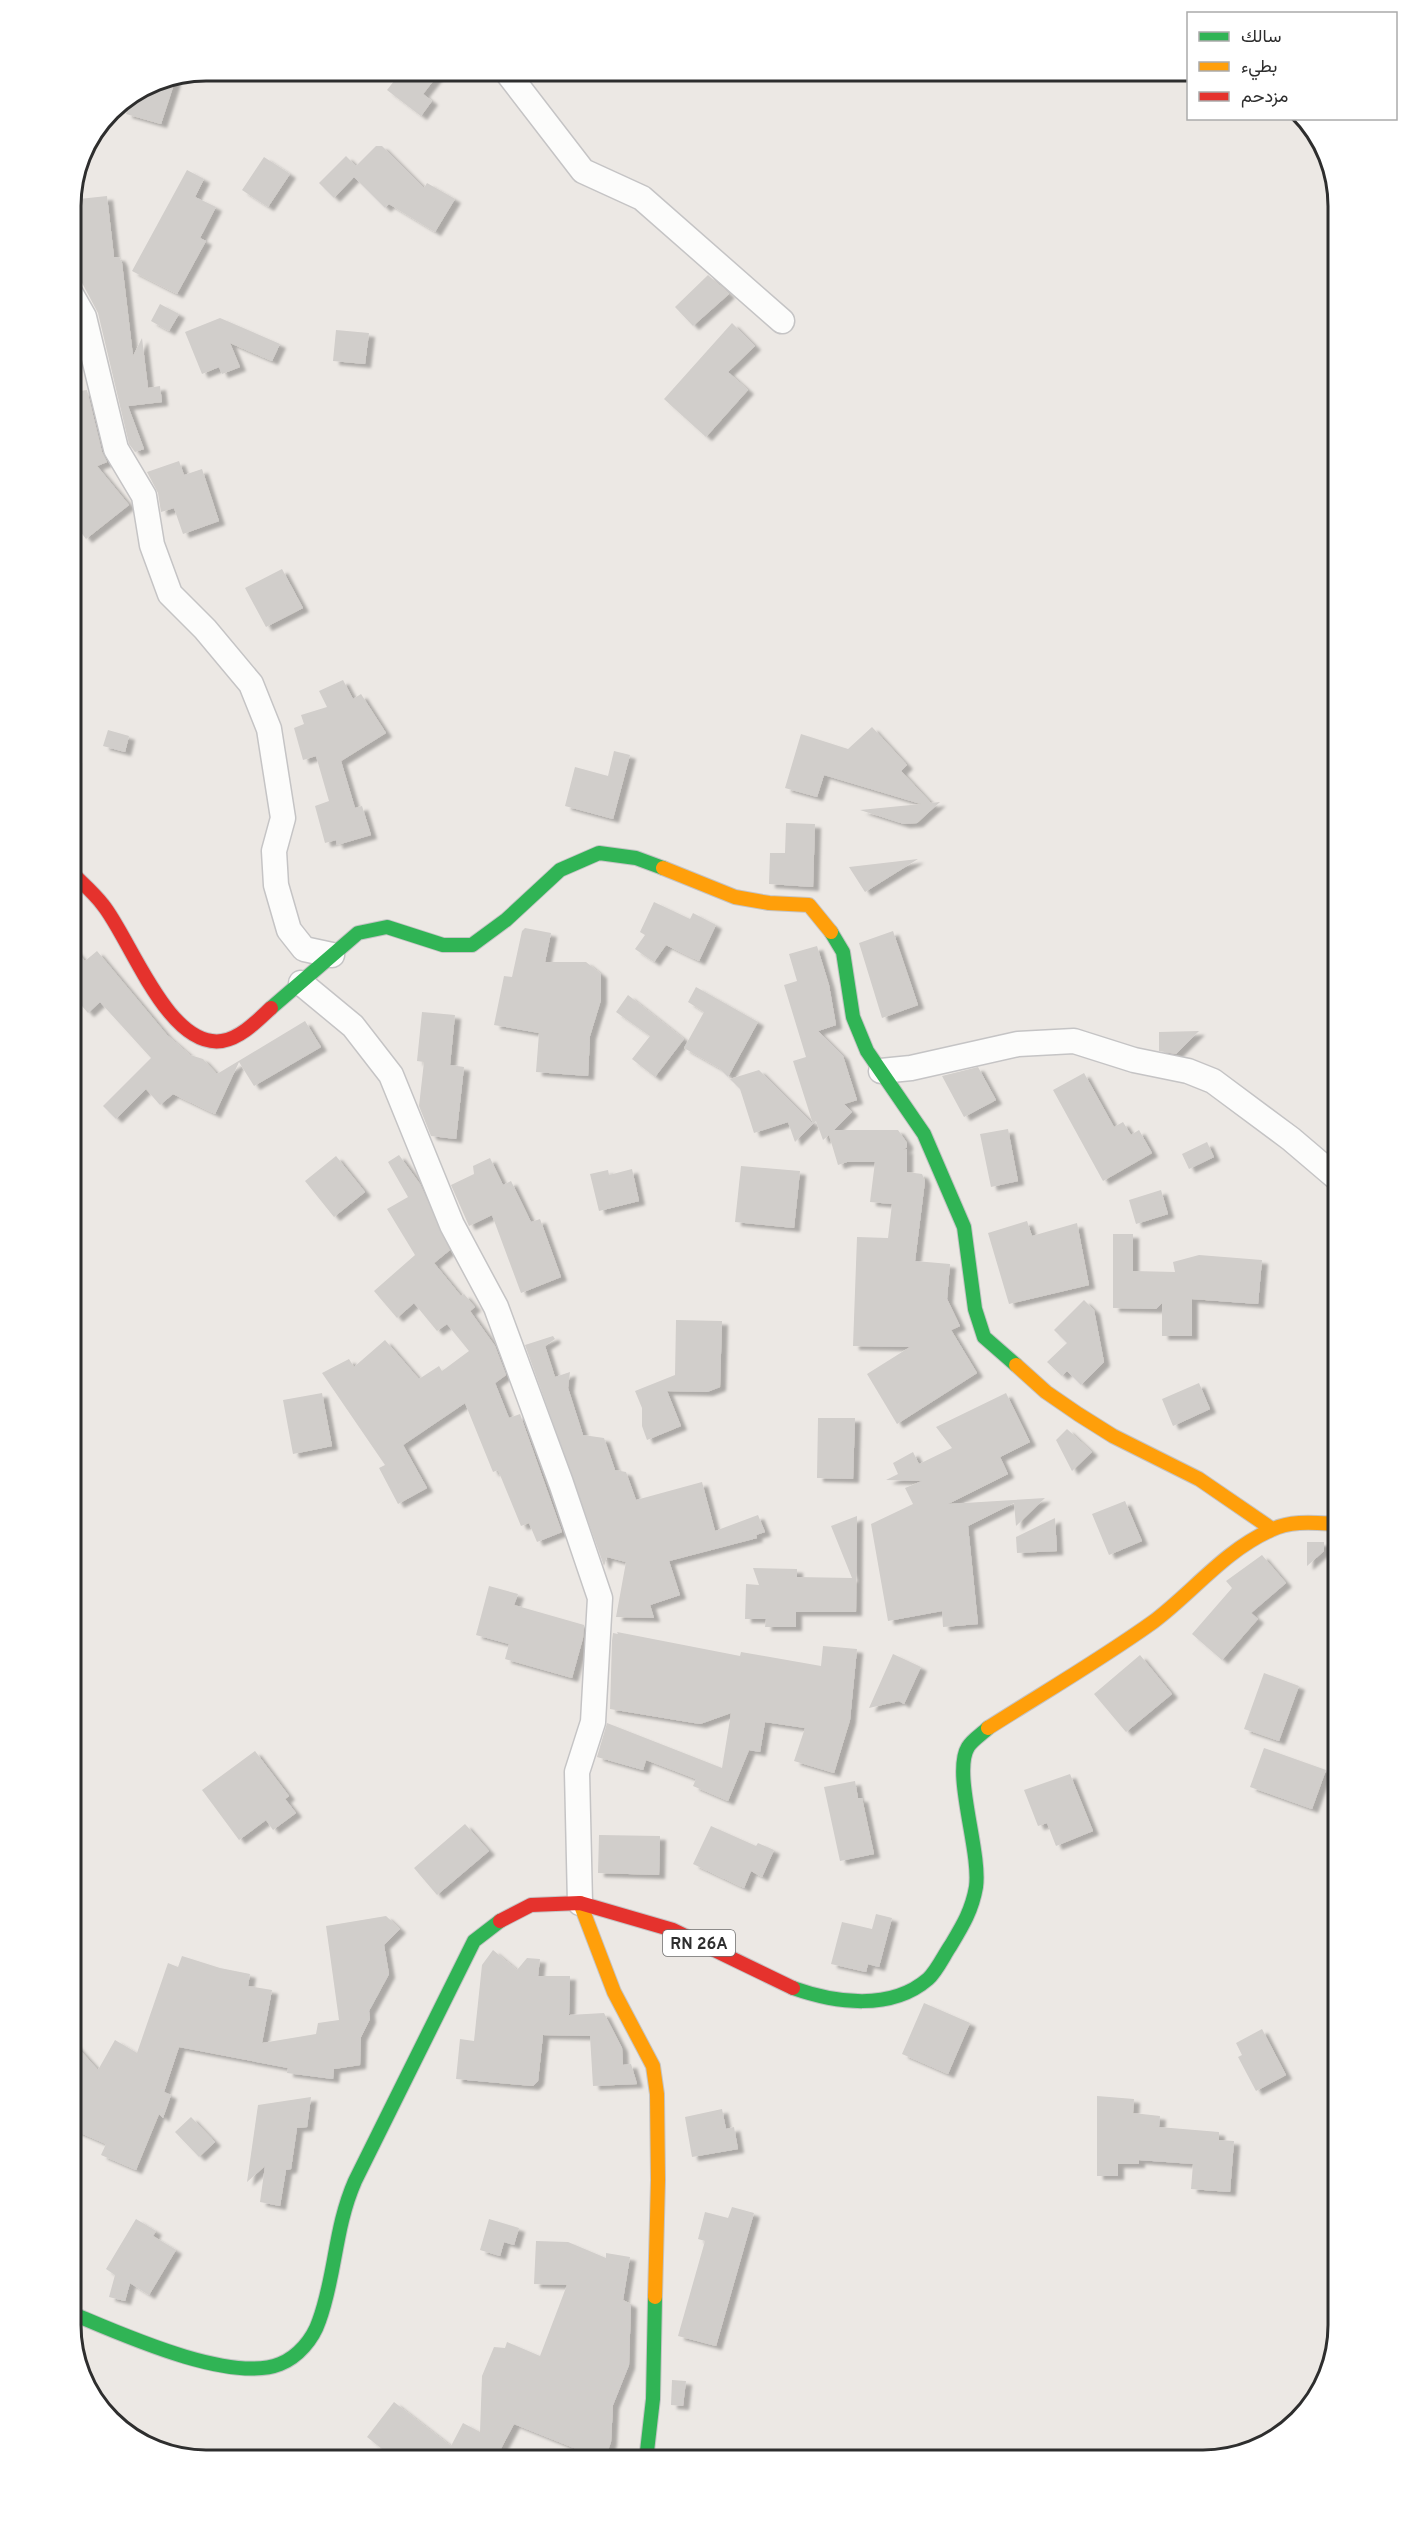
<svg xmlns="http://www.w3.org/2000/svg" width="1409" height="2531" font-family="Overpass,Vazirmatn,sans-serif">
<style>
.building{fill:#d1cecb;filter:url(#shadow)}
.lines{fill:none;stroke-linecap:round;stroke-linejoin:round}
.street-casing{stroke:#c5c4c5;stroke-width:27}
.fast-casing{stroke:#c5c4c5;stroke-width:16}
.slow-casing{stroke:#c5c4c5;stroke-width:16}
.jam-casing{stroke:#c5c4c5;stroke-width:16}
.street{stroke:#fcfcfb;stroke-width:24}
.fast{stroke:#30b455;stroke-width:14}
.slow{stroke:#ff9f0a;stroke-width:14}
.jam{stroke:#e5322d;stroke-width:14}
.labels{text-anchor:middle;stroke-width:4.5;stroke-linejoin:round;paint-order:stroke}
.shield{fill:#fff;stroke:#6d6d6d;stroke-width:1.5}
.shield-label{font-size:16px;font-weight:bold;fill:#2e2e2e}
.rim{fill:none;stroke:#2e2e2e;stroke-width:3}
</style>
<defs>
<filter id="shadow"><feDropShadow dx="6" dy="4" stdDeviation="1.5" flood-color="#0004"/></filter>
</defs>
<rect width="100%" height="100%" fill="#ece8e4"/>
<path class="building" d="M402,71H441L423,94L432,101L421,116L387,90Z
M165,78L175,81L161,124L126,114L132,96L154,81Z
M376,146H382L424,188L427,183L455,199L435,232L389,204L385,208L354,177L334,198L319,183L346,156L356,166Z
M264,157L290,174L268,207L242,190Z
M187,170L204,179L195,197L216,207L200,238L206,241L177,294L132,271Z
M107,196L114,257H119L122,263L133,356L142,338L148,388L160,386L162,402L128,406L144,449L135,452L129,444L98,313L71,262V203L79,199Z
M708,275L729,294L693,326L675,307Z
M160,304L179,314L169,331L151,321Z
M220,318L280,344L272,361L230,343L240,367L222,374L219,367L202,374L185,332Z
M732,323L755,346L728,372L748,390L706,437L664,399Z
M336,330L369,333L365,364L333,361Z
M87,390L102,452L107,462L97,466L129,505L86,539L71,519V426H77L73,392Z
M179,461L184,475L202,469L219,521L183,534L174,508L161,512L158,493L147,472Z
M282,569L303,608L266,627L245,588Z
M343,680L353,699L361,694L386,733L341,761L355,808L362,806L371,835L337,845L336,840L325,843L315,806L329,801L316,756L303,760L294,728L304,724L301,715L327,707L319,691Z
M872,727L907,765L901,771L931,803L940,802L917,823L904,824L860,810L921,804L824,775L817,797L785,788L801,734L848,749Z
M108,730L129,736L125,752L103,746Z
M614,751L630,755L613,819L565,806L575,767L608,776Z
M786,823L815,824L813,887L769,884L770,853H785Z
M918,859L865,892L849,867Z
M654,902L690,919L693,913L716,925L699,961L666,945L654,962L635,949L645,935L640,932Z
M525,928L551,933L545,962H586L601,974V1000L590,1036L588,1076L536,1072L539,1033L494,1025L504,976L512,977L522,931Z
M893,931L918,1005L882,1018L859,943Z
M71,946L85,961L97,951L167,1035L190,1055L203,1059L217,1074L305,1021L321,1047L254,1086L239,1062L215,1114L173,1094L160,1105L146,1089L116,1119L103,1106L151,1058L100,1002L88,1013L71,993Z
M817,946L829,985L836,1025L818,1031L843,1056L857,1100L844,1104L852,1112L834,1130H898L907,1143V1147L903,1150L907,1149V1172L922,1174L925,1181L915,1261L950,1264L947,1299L960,1326L951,1330L977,1373L897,1424L867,1374L910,1347L853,1346L857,1237L888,1238L892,1204L870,1202L875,1162H847L838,1165L829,1135L823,1140L816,1121L813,1124L793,1061L806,1057L784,985L797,981L789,954Z
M696,987L758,1022L728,1077L719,1068L684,1048L704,1012L688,1002Z
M628,995L684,1039L655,1077L632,1059L650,1036L616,1012Z
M422,1012L455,1015L450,1065L464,1067L456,1139L431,1136L419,1106L424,1062L417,1061Z
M1199,1031L1176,1054L1159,1051V1032Z
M978,1067L996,1100L964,1117L942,1076Z
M759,1070L813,1124L795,1142L788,1122L754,1133L740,1089L730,1079Z
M1084,1073L1114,1127L1123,1122L1131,1135L1139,1130L1152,1153L1103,1181L1053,1090Z
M1008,1129L1018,1181L991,1187L980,1134Z
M1207,1142L1214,1157L1189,1169L1182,1154Z
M399,1155L420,1184L450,1250L434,1263L461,1296L464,1294L475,1307L470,1311L495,1346L506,1375L495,1383L509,1418L520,1414L562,1532L537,1542L529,1523L521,1526L498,1470L493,1472L465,1403L403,1445L427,1488L398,1504L379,1468L385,1465L322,1373L349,1359L354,1367L385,1340L419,1379L439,1366L442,1371L469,1351L447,1324L437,1331L414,1303L397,1318L374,1291L415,1255L387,1209L408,1197L388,1162Z
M336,1156L365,1192L334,1217L305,1181Z
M490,1158L503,1185L511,1181L531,1222L540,1219L561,1277L521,1293L492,1215L469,1226L451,1185L474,1174L473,1166Z
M741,1166L800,1171L794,1228L735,1222Z
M632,1169L639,1201L599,1211L590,1174L608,1170L609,1175Z
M1161,1190L1168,1214L1136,1224L1129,1200Z
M1027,1221L1032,1236L1077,1223L1089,1285L1009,1304L988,1233Z
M1113,1234H1133V1271L1175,1272L1173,1262L1199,1255L1262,1260L1258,1304L1192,1299V1336H1162V1303L1156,1309L1113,1308Z
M1084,1300L1094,1310L1104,1362L1081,1385L1067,1371L1062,1376L1047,1362L1067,1343L1054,1330Z
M676,1320L722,1321L720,1387L707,1392L667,1391L681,1426L647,1440L642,1426V1408L635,1391L675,1375Z
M553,1336L555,1339L545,1346L555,1377L570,1372L568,1388L583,1435L604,1438L615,1470L626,1472L636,1500L702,1482L715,1531L758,1515L765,1532L756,1535L757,1538L669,1561L680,1595L650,1605L654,1618L616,1617L626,1562L607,1557L604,1566L525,1345Z
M1199,1383L1210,1409L1173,1426L1162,1399Z
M322,1393L332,1446L293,1454L283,1400Z
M1006,1393L1030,1442L1000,1457L1008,1474L948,1504L1045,1498L1016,1526L1014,1503L968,1526L978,1624L943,1627L942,1611L888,1621L871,1524L913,1504L905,1488L922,1481L886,1480L898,1474L893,1463L913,1452L919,1464L952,1448L936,1427Z
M818,1418H855L853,1479L817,1478Z
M1067,1429L1092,1452L1072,1471L1056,1440Z
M1125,1501L1142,1541L1109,1555L1092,1514Z
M857,1516L856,1612H796V1627H765L766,1619H745L746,1584L759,1585L753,1568L797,1569V1577L852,1578L831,1526Z
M1055,1518L1057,1551L1017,1553L1016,1537Z
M1307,1542H1324V1551L1307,1566Z
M1262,1555L1286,1583L1251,1613L1258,1619L1222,1660L1192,1634L1232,1588L1226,1581Z
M489,1586L518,1594L514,1605L584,1625L583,1638L572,1678L505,1659L509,1644L476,1635Z
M617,1632L740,1656L741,1652L821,1666L823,1646L857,1649L850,1720L834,1773L794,1761L805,1728L765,1722L760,1752L749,1750L728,1801L693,1786L696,1779L646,1760L643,1770L597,1757L607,1723L722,1768L731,1713L700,1724L610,1709L612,1641L613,1633L618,1634Z
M893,1654L921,1667L904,1704L899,1701L869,1708Z
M1140,1655L1172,1694L1126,1732L1094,1694Z
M1264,1673L1299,1686L1279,1741L1244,1729Z
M1264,1748L1326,1770L1312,1809L1250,1787Z
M255,1751L289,1796L285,1799L296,1813L273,1830L266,1820L239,1840L202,1790Z
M1070,1774L1093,1831L1056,1846L1047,1823L1038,1826L1024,1790Z
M855,1781L858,1798H862L874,1854L840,1861L824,1787Z
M465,1824L489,1851L437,1895L414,1868Z
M711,1826L756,1846L758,1843L774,1850L762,1877L751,1871L744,1888L693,1864Z
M599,1835L660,1836L659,1875L598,1873Z
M876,1914L892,1918L879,1967L868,1964L866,1972L831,1964L842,1922L872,1929Z
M386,1916L400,1929L384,1945L389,1974L369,2011L370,2019L361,2037L360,2065L334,2069L333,2079L287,2073L288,2068L179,2047L164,2092L171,2095L163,2118L159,2114L136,2170L101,2155L106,2144L71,2129V2040L98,2070L115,2040L137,2053L168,1963L178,1967L182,1956L220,1968L250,1974L248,1986L272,1990L262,2043L316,2034L318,2023L339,2020L326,1926Z
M493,1950L517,1970L527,1958L540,1959L538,1976H570L569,2015L604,2013L622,2048L623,2065L631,2064L637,2084L593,2086L590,2036L543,2035L538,2081L533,2086L456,2079L460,2039L474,2041L482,1965Z
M924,2003L970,2023L948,2074L902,2054Z
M1262,2029L1286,2075L1256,2091L1238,2057L1242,2055L1236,2043Z
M1097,2096L1134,2099L1133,2113L1160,2116L1159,2127L1219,2132V2140L1234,2141L1230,2192L1191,2189L1193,2164L1139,2160V2164H1118V2176H1097Z
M311,2097L307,2127L297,2128L291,2169L286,2170L280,2206L260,2202L265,2166L247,2182L258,2105Z
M722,2109L726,2129L734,2127L738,2149L692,2157L685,2117Z
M191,2117L215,2142L199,2157L175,2132Z
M732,2207L754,2213L716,2346L678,2336L705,2241L698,2239L705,2212L728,2218Z
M136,2219L156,2231L153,2236L176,2250L149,2295L130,2283L125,2301L109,2297L115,2275L106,2269Z
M489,2219L519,2228L514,2245L504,2242L500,2256L480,2250Z
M536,2241L568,2242L606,2258V2253L630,2257L623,2300L631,2304L629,2365L613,2405L611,2442L607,2453L584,2452L514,2424L495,2460H396L367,2437L394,2402L451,2446L463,2423L480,2432L482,2376L494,2347L505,2348L507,2342L540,2356L567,2285L534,2284Z
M672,2380L686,2381L683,2406L671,2405Z"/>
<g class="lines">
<g class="street-casing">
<path id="street" d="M506,71L583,171L642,198L782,321
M71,294L84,317L116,449L144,496L152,545L170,594L205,629L251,684L269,729L283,818L274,851L276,885L289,930L304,949L332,955
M301,983L353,1026L391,1075L452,1225L496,1307L561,1483L600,1598L593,1722L577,1772L580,1903
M881,1071L911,1068L1018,1044L1074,1041L1134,1060L1188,1071L1213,1081L1291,1139L1338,1179"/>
</g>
<g class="fast-casing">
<path id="fast" d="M831,932L843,952L853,1017L867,1051L924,1134L964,1227L975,1309L984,1337L1016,1365
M271,1008L358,933L387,927L443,945H472L506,920L560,870L599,853L636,858L663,868
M793,1988C835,2003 891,2011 928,1979C937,1971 944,1955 951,1945C963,1925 972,1910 976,1887C981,1851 952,1773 968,1747C972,1740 982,1734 988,1728
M71,2313C119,2333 230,2384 280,2364C298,2357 313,2339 319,2321C336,2275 334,2229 355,2181L474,1941L500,1921
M646,2460L653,2399L655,2297"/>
</g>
<g class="slow-casing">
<path id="slow" d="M663,868L735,897L769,903L809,905L831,932
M1016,1365L1046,1392L1078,1414L1113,1436L1199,1479L1272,1529
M988,1728C1043,1693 1100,1660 1153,1622C1193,1592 1224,1551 1271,1530C1292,1520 1315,1523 1338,1524
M580,1903L614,1992L653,2066L657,2094L658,2180L655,2297"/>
</g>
<g class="jam-casing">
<path id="jam" d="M71,872C82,883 94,893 103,905C130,938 168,1049 222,1041C241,1038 258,1020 271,1008
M500,1921L531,1905L580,1903L673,1930L793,1988"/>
</g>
<use href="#street" class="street"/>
<use href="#fast" class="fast"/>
<use href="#slow" class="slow"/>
<use href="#jam" class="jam"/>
</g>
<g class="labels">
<rect class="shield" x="663" y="1930" width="72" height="26" rx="4.5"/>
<g class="shield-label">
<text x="699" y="1949">RN 26A</text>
</g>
</g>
<path d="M0 0H1409V2531H0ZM206 81H1203A125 125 0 0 1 1328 206V2325A125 125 0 0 1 1203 2450H206A125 125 0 0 1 81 2325V206A125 125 0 0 1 206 81Z" fill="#fff" fill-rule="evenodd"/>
<path class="rim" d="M206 81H1203A125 125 0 0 1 1328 206V2325A125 125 0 0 1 1203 2450H206A125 125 0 0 1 81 2325V206A125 125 0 0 1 206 81Z"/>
<rect x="1187" y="12" width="210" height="108" fill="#ffffff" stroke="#ababab" stroke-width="1.5"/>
<rect x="1199" y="32" width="30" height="9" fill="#30b455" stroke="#ababab" stroke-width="1.5"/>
<text x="1241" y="42" font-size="18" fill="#2e2e2e">سالك</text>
<rect x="1199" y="62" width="30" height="9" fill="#ff9f0a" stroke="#ababab" stroke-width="1.5"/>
<text x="1241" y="72" font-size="18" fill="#2e2e2e">بطيء</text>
<rect x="1199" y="92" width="30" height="9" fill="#e5322d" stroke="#ababab" stroke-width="1.5"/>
<text x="1241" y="102" font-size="18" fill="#2e2e2e">مزدحم</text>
</svg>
